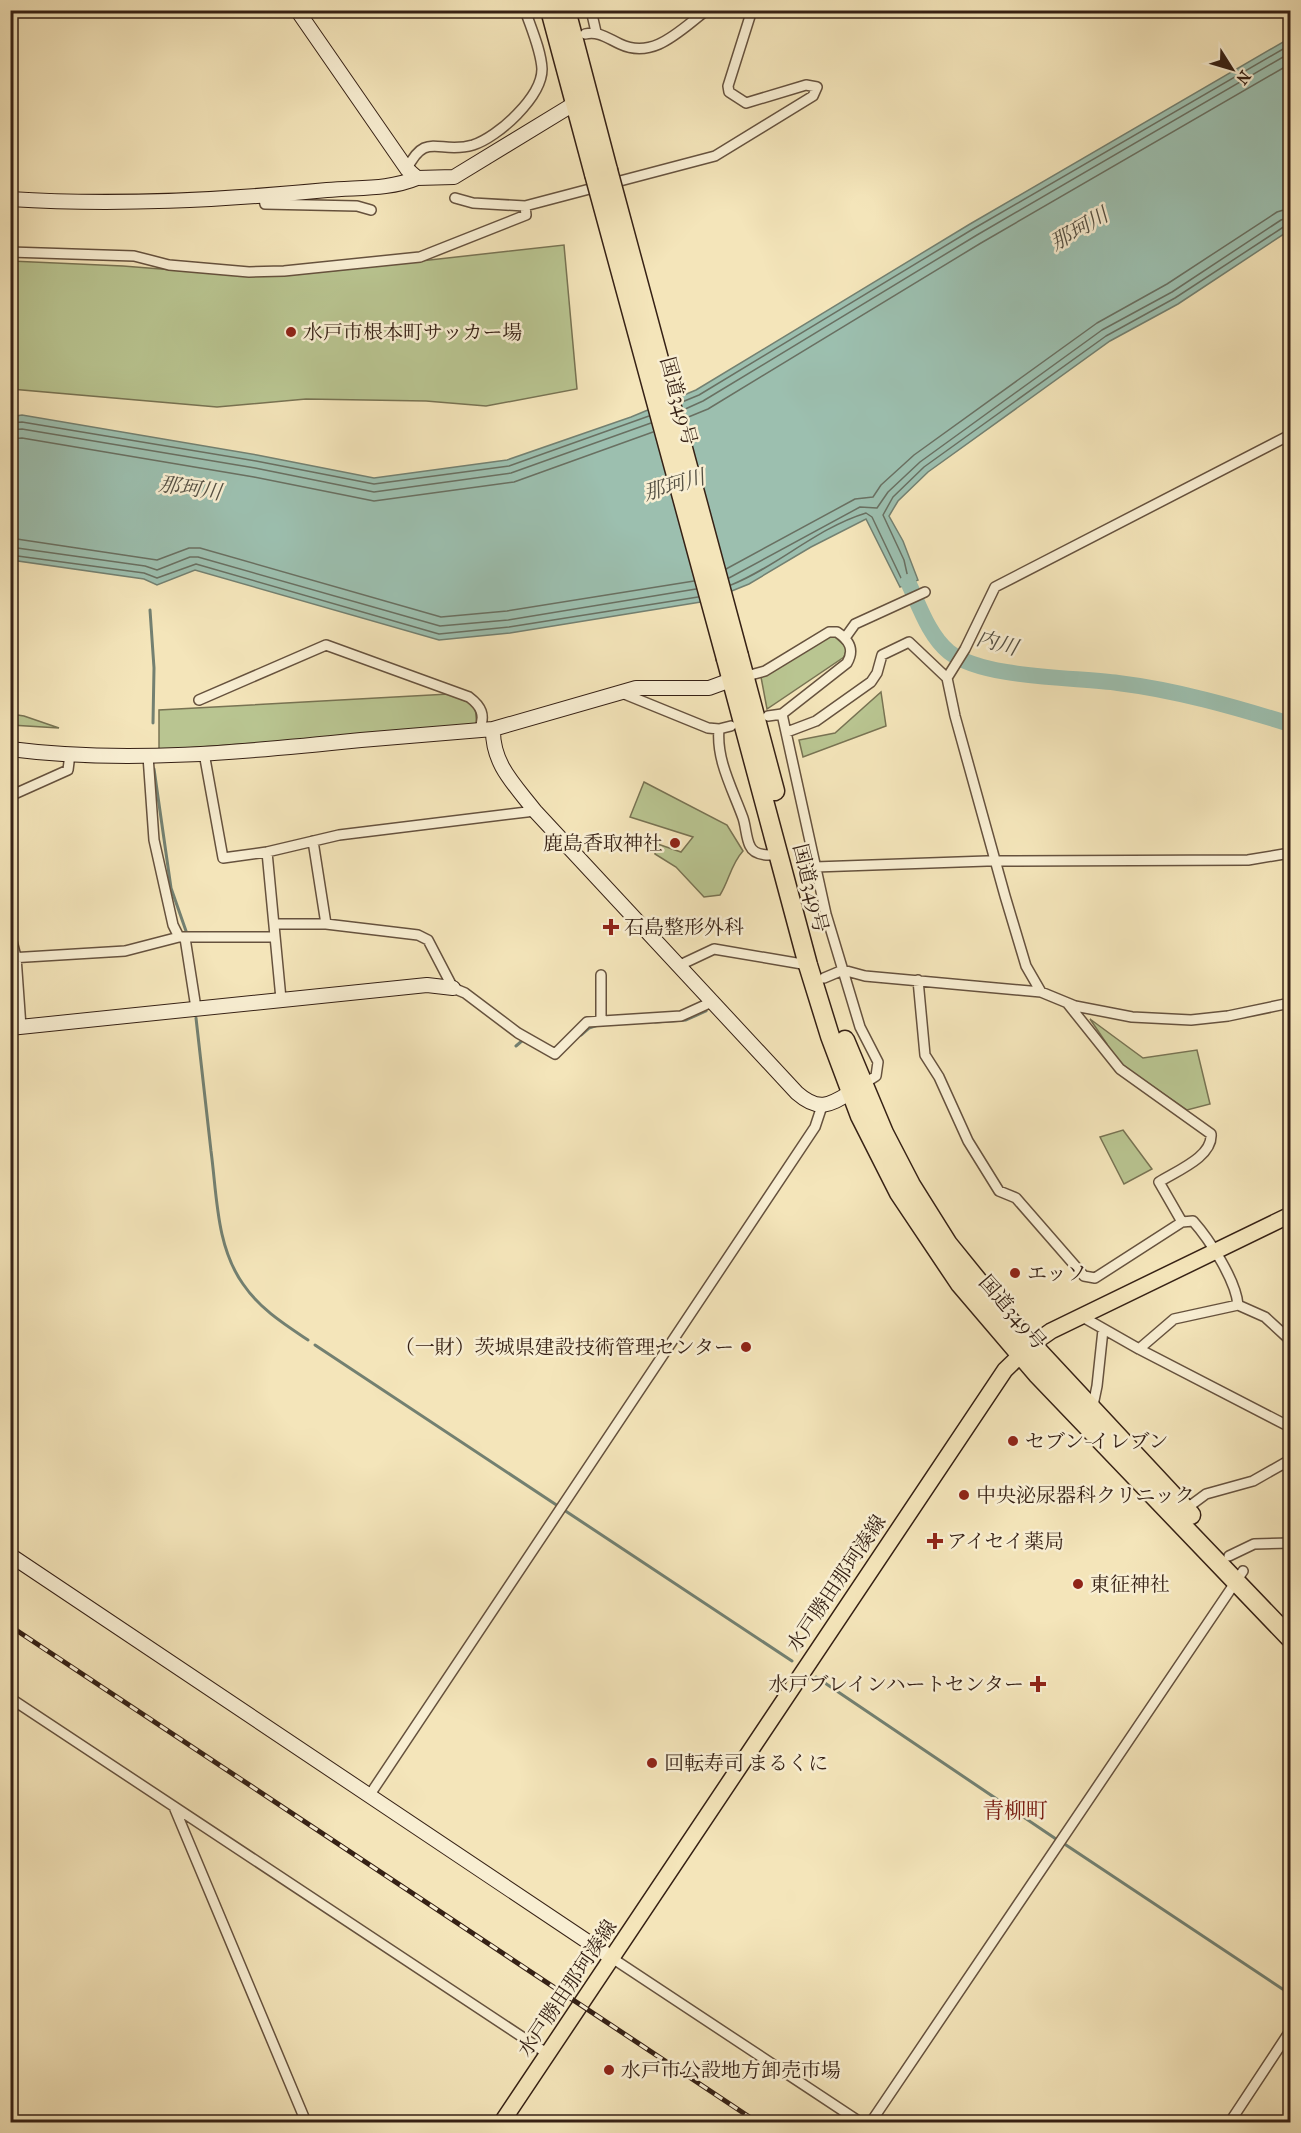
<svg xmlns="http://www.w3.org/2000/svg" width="1301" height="2133" font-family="'IM FELL French Canon','Noto Serif JP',serif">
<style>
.green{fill:#b9c591;stroke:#787353;stroke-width:1.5}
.water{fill:#9cbfaf;stroke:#738071;stroke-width:1.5}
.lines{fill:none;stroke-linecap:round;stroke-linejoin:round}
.shore{stroke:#697062;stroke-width:1.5}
.stream{stroke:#738071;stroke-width:3}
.river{stroke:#9cbfaf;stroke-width:16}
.street-casing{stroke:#66523e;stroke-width:12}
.secondary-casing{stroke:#362115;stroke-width:16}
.primary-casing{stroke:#362115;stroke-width:18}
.highway-casing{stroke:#362115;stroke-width:21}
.street{stroke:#f8eed2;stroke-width:9}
.secondary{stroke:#f8eed2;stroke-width:14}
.primary{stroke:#f4e5ba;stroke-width:15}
.highway{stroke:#f4e5ba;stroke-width:18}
.rail-casing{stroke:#362115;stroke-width:5}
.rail{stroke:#f8eed2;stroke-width:3;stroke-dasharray:9;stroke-linecap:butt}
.highway-bridge-casing{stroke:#362115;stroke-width:21;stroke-linecap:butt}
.highway-bridge{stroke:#f4e5ba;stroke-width:18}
.poi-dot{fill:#8f2418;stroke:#f8eed2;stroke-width:2}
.labels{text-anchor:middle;stroke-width:5;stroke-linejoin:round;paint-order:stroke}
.poi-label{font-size:20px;fill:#362115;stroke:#f8eed2;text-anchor:start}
.street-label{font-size:20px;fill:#362115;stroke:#f8eed2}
.water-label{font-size:21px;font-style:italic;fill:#555043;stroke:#f8eed2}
.quarter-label{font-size:22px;fill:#7a1f14;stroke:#f8eed2}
</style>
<rect width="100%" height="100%" fill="#f4e5ba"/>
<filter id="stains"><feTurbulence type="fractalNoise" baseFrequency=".00333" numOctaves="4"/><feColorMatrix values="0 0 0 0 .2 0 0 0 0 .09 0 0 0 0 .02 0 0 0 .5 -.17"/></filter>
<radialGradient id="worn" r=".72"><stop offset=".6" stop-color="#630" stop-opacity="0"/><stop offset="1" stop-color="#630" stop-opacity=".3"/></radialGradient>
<path class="green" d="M564,245L577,389L486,406L426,401L306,399L217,407L11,389V261L123,266L249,276L331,271Z
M834,636L847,648L844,657L767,709L761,677L824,638Z
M881,692L886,726L803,757L799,740L835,733Z
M449,694L475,705L477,727L159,750V710Z
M11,714L24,716L59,728L11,725Z
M644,782L727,825L743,851C731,864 729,881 720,895L704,897L676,867L655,854V843L681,852L693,837L630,817Z
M1090,1019L1143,1058L1197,1050L1210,1104L1187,1110L1112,1058L1107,1044Z
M1123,1130L1152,1169L1124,1184L1100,1137Z"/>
<path class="water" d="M1290,38V230L1178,304L1110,341L928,472L898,501L889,516L903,541L918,580L900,587L866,519L811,547L749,584L707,601L510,633L439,640L195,570L157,585L144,579L11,560L10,417L22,415L257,455L374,478L507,460L631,417L696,390L970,224Z"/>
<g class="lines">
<path class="shore" d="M682,402L699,395L973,229L1290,45
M683,410L703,401L977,235L1290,53
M686,418L708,409L981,243L1290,64
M10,423L22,422L256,461L374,484L509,466L649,416
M10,430L22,429L255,468L374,492L511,473L651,423
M10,439L22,438L254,477L374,501L514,482L653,432
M10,538L157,560L189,548H200L441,617L507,611L694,581
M10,547L145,566L157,570L190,557H198L440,626L508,620L696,589
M10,555L144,573L157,578L196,564L439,634L509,627L698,597
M726,569L855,499L873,497L881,485L914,455L1097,323L1167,284L1277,212L1290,208
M729,578L860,507L877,508L888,492L920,462L1102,330L1172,292L1281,220L1290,217
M731,585C778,566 817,528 866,513L872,517L901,578H908L904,560L883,515L893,497L924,467L1106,336L1175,298L1285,226L1290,225"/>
<path class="stream" d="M150,610L154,668L153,723
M154,769L171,888L186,931
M196,1018C201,1062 206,1106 211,1151C217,1195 216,1246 243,1284C260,1309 284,1324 308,1340
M655,1022L686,1020L706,1011
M581,1035L589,1028L598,1025
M516,1046L523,1040
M315,1345L558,1506
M564,1510L792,1661
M816,1677L1056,1839
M1063,1843L1290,1994"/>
<path class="river" d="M908,582C919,605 929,636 949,652C984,679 1075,677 1118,683C1176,690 1235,707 1290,724"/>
<g class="street-casing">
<path id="street" d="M591,10L596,32
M585,34C599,31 607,38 620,44C654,60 680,30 707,10
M407,169C426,130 439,155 473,145C498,137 542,97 542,69C541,50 531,28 525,10
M263,196L265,204L357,206L371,210
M455,198L473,203L525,206L715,156L813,96L817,87L806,85L746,103L729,92L728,86L752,10
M10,252L134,256L169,265L249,272L284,271L420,257L526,215L525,206
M845,638L855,624L925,592
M743,677L765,671L829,632H837C849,640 855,649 847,663L782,714L768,716
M622,693L708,728L719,729L731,726
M199,700L326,645L469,697C481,706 486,715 479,730
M782,714L826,914L860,1027L878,1062L876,1076L862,1085
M719,729C716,760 733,790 743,818C746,827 746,838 750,846C753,853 762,855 770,855
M787,732L816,721L871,682L877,673L882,655L909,642L947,678
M204,753L223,858L267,852L339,835L535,811
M148,756L154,840L173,925L179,937
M10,796L68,770L70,754
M313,841L326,924
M267,852L281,999
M815,867L987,861L1248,860L1290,853
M275,924H326L418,935L428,940L453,988L465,993L518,1033L555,1054L587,1022L681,1016L714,1001
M10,933L16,957L21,1027
M185,938L196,1008
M10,958L125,951L179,937H273
M680,965L714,949L808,965
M601,975V1020
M824,978L843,970L865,976L1041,992L1075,1006L1132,1017L1191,1020L1228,1016L1290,1003
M918,980L925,1055L939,1077L968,1141L999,1191L1016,1198L1084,1276L1095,1278L1182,1222L1193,1221C1209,1239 1236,1280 1238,1305
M1041,992L1026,966L1005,896L955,716L947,678L965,649L995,587L1290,435
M1068,1004L1120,1069L1211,1134C1213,1157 1176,1171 1159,1182L1182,1222
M1081,1316L1139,1349L1290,1427
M1139,1349L1174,1319L1238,1305L1265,1317L1290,1340
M1092,1410L1097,1386L1103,1330
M1183,1511L1206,1494L1253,1481L1290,1460
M1229,1556L1254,1544L1290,1543
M10,1698L548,2054
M369,1796L815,1127L822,1106
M174,1807L306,2122
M612,1958L860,2122
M871,2122L1243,1571
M1230,2122L1290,2031"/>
</g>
<g class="secondary-casing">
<path id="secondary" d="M297,10L407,169L417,178L454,177L582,99
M10,199C116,206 222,200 327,190C357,187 388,190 417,178
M731,680L709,688H636L493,729C492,764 515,785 535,811L797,1093C822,1115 833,1102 858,1088
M10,749C126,764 245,752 361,740C405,736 449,733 493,729
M10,1028L427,985L453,988
M10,1555L612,1958"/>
</g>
<g class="primary-casing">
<path id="primary" d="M502,2122L1005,1370L1031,1345L1051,1331L1290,1215"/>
</g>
<g class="highway-casing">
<path id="highway" d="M550,10L594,174
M566,10L608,170
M739,656L775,791
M726,659L808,965L830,1036L860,1116L899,1193L960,1284L1037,1374L1290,1638
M845,1040L884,1133L911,1185L948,1244L1012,1323L1191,1515"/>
</g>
<use href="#street" class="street"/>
<use href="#secondary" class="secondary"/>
<use href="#primary" class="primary"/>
<use href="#highway" class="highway"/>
<g class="rail-casing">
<path id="rail" d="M10,1626L757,2122"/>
</g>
<use href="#rail" class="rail"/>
<g class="highway-bridge-casing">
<path id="highway-bridge" d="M608,170L739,656
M594,174L726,659"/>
</g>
<use href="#highway-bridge" class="highway-bridge"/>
</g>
<g class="poi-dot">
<circle cx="291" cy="332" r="6"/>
<circle cx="675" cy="843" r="6"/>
<path d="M608 918h6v6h6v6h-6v6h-6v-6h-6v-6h6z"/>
<circle cx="1015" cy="1273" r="6"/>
<circle cx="746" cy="1347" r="6"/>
<circle cx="1013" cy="1441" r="6"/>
<circle cx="964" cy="1495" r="6"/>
<path d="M932 1532h6v6h6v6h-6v6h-6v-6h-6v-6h6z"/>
<circle cx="1078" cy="1584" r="6"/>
<path d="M1035 1675h6v6h6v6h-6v6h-6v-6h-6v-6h6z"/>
<circle cx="652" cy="1763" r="6"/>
<circle cx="609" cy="2070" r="6"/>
</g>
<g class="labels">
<g class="poi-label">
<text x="303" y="339">水戸市根本町サッカー場</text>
<text x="663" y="850" text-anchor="end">鹿島香取神社</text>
<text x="624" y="934">石島整形外科</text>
<text x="1027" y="1280">エッソ</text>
<text x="734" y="1354" text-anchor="end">（一財）茨城県建設技術管理センター</text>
<text x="1025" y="1448">セブン-イレブン</text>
<text x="976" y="1502">中央泌尿器科クリニック</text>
<text x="947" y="1548">アイセイ薬局</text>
<text x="1090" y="1591">東征神社</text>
<text x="1024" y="1691" text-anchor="end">水戸ブレインハートセンター</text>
<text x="664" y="1770">回転寿司 まるくに</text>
<text x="621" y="2077">水戸市公設地方卸売市場</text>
</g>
<g class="street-label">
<text transform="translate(679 401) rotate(75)" y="7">国道349号</text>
<text transform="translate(811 888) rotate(76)" y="7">国道349号</text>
<text transform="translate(1013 1312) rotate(49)" y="7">国道349号</text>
<text transform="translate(836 1583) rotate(-56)" y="7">水戸勝田那珂湊線</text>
<text transform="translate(567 1988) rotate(-56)" y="7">水戸勝田那珂湊線</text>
</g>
<g class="water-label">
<text transform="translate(1079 229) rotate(-30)" y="7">那珂川</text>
<text transform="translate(674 485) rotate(-16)" y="7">那珂川</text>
<text transform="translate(190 488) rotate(8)" y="7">那珂川</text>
<text transform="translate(997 643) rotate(15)" y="7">内川</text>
</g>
<g class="quarter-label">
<text x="1015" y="1818">青柳町</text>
</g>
</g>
<rect width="1301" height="2133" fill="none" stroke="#f4e5ba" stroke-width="36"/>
<rect x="12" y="12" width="1277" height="2109" fill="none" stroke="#362115" stroke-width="3"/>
<rect x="18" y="18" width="1265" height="2097" fill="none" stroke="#362115" stroke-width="1.5"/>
<g transform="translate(1232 69) rotate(127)" stroke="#f8eed2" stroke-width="4.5" paint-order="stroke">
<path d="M0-4.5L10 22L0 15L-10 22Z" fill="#362115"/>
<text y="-9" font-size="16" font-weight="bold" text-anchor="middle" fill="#362115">N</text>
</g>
<rect width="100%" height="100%" filter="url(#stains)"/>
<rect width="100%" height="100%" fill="url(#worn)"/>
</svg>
